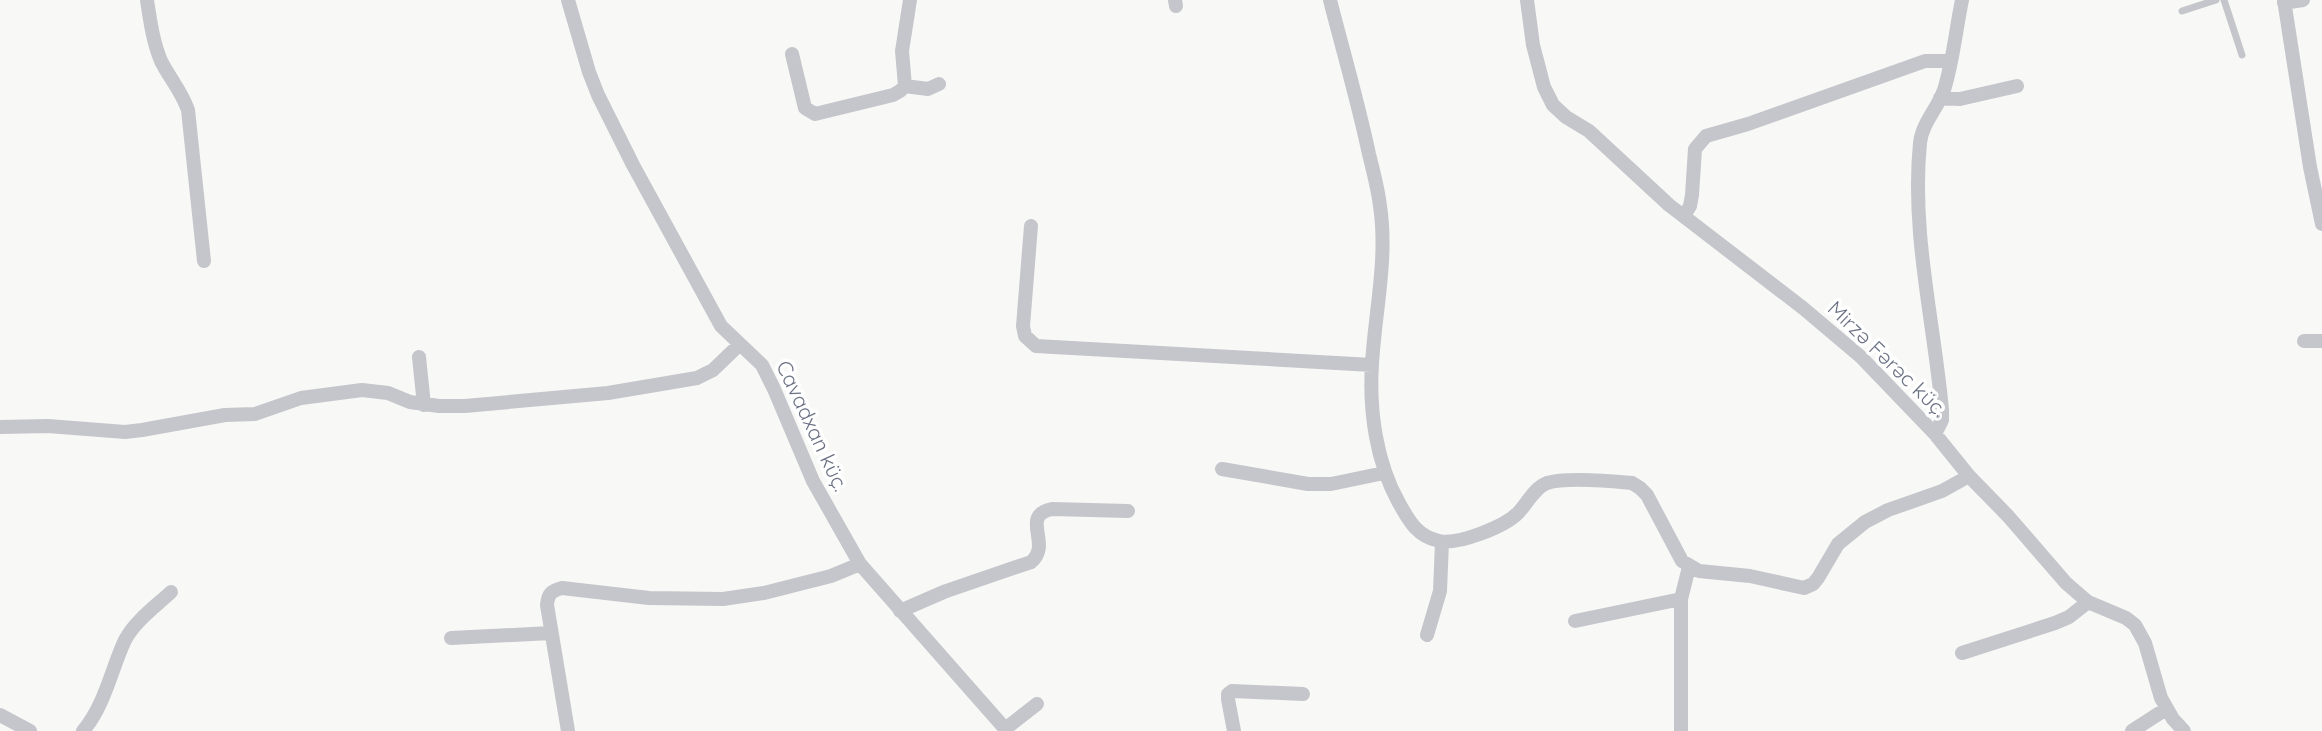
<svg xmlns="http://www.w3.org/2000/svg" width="2322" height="731" font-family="Quicksand,sans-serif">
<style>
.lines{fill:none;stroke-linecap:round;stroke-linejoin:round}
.service{stroke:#c5c6cb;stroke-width:7}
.minor{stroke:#c5c6cb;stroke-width:14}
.labels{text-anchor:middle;stroke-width:7;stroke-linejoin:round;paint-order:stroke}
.street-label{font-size:21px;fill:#6b7284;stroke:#fff}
</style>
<rect width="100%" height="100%" fill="#f8f8f6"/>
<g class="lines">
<path class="service" d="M2224,0L2242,55
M2182,11L2216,0"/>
<path class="minor" d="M147,0C150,20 153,42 161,61C170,79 181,90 188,110L204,261
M568,0L589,72L598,95L633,165L721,326L762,365L774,389L813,481L860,564L1007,731
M1175,0L1176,6
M1330,0C1343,51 1358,102 1369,154C1373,171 1378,188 1380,206C1388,259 1375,311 1372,364C1369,410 1376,462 1399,503C1409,521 1417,536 1439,541C1458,545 1504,527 1518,513C1527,504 1534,488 1547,483C1566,477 1611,481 1632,483L1640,488L1647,495L1682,561L1699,571L1750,576L1804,588L1813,584L1818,578L1838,544L1865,522L1888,510L1942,491L1969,476
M1527,0L1533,45L1544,87L1553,105L1566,117L1589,131L1669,205L1803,308L1861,357L1935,434L1969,476L2008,516L2066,583L2088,602L2126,618L2135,625L2145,643L2161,698L2173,719L2184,731
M2284,0L2310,167L2322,224
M2284,3L2303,0
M792,54L805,108L815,114L893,95L900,91L905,86L902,51L910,0
M905,86L928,89L939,84
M1940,98L1960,99L2017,86
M1684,216L1690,206L1692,195L1695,149L1706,136L1748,124L1925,61H1950
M1031,226L1023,326L1025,336L1036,346L1372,365
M2304,341H2322
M419,357L424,405
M0,427L48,426L125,432L142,430L225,415L255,414L301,398L362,390L388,393L410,402L439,406H465L608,393L697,378L713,370L739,345
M1935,434L1942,420V410C1934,321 1911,233 1920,143C1922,123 1938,108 1944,90C1953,61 1956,29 1962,0
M1222,469L1308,484H1331L1384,473
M900,611L946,591L1031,562C1053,544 1019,516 1052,509L1128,511
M1575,621L1681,599
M1427,635L1440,591L1442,542
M451,638L551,633
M1962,653L2055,623L2069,617L2088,602
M0,715L30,731
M1005,729L1037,704
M83,731C105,705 111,670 125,640C135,621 156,606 171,592
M568,731L547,605C548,594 551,591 562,588L649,598L723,599L764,593L831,576L860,564
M1234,731L1228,699V694L1232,691L1303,694
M1681,731V599L1689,567
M2132,731L2166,709"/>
</g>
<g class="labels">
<g class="street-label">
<text transform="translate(1887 359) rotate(44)" y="7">Mirzə Fərəc küç.</text>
<text transform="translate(812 426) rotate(65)" y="7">Cavadxan küç.</text>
</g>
</g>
</svg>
